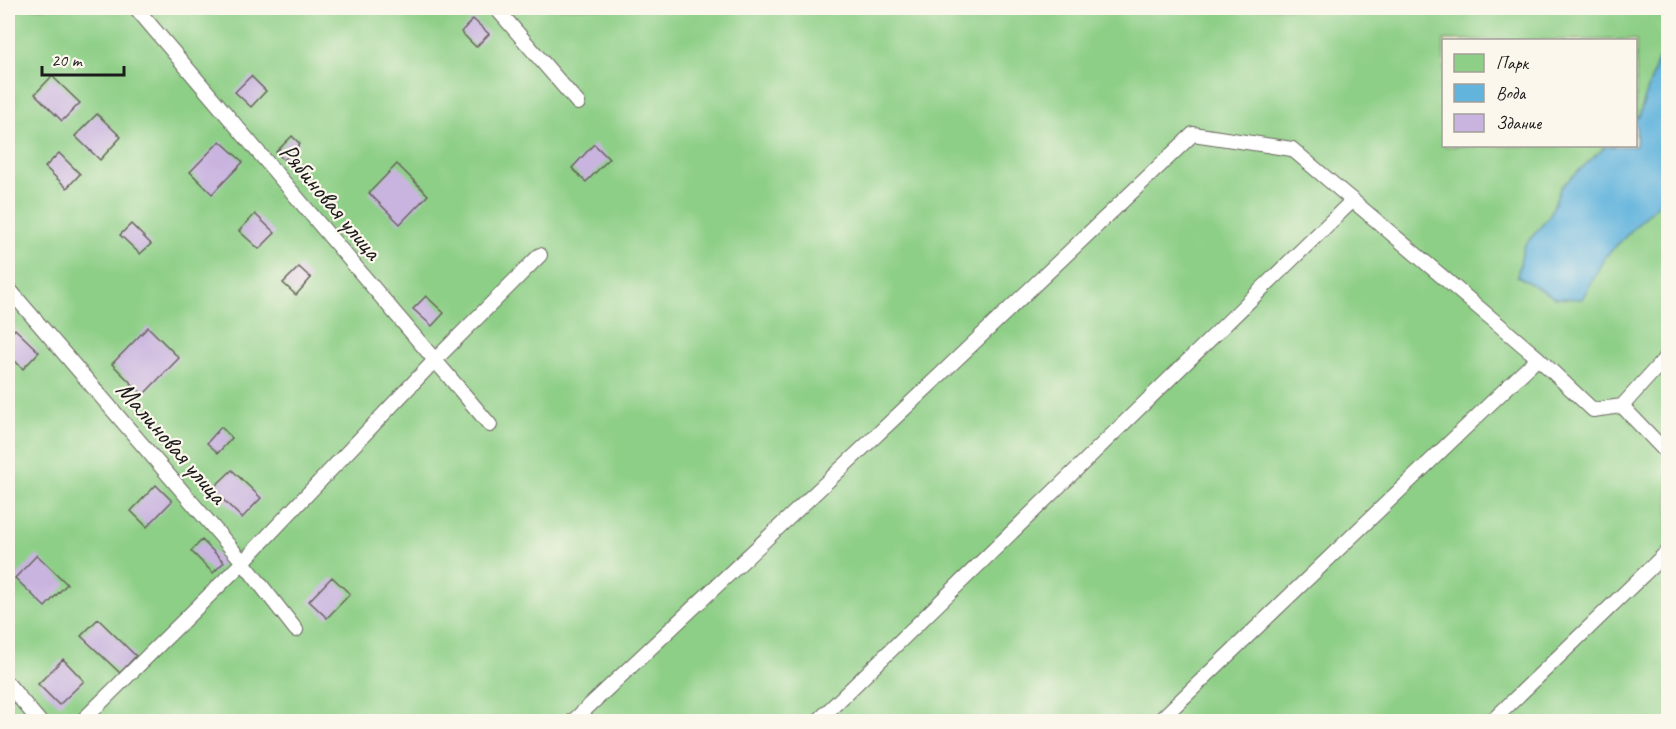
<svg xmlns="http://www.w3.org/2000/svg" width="1676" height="729" font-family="Caveat,sans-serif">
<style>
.green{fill:#8ecf87;stroke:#557652;stroke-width:1.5;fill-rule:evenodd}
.water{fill:#62b4dd;stroke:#3f687c;stroke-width:1.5}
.building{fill:#c9b4df}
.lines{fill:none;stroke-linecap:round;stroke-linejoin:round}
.service-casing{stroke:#68645d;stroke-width:16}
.service{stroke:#fff;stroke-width:14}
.labels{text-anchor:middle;stroke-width:4.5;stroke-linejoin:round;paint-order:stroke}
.street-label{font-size:26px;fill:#1c1c1c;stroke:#fbf7ec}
</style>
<rect width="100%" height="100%" fill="#fbf7ec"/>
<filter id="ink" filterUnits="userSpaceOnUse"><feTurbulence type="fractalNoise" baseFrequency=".0167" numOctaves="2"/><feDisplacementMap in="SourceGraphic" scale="12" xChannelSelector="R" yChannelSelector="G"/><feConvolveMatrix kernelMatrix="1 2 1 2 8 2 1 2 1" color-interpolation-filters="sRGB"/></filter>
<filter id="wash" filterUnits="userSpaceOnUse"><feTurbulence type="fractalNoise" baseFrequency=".008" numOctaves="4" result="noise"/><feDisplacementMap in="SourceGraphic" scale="24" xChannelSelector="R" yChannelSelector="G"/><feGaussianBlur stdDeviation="1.35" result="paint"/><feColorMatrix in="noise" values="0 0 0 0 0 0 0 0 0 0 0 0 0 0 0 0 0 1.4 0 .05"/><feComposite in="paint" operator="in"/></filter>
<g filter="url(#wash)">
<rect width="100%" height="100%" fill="#f4ebd5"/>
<path class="green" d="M8,8H1668V721H8ZM1444,40H1636V146H1444Z"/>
<path class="water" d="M1668,43V194L1605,257L1582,299L1555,298L1517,276L1524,246L1549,217L1561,187L1606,146H1636V119L1639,116L1657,62Z"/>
<g id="blocks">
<path class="building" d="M473,19L489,34L476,47L461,32Z
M52,76L80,103L62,121L35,94Z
M251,76L266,91L251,107L235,92Z
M97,114L121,137L100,160L75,136Z
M292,136L300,144L284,160L276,152Z
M220,141L243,162L212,194L190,172Z
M594,144L609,159L586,182L572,168Z
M59,153L80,174L67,188L45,167Z
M397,164L428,195L400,224L369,193Z
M255,214L275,233L259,249L239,231Z
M131,224L151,244L140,254L120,235Z
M299,267L311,278L296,295L283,283Z
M426,296L444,313L432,326L413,309Z
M148,327L179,358L143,395L112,364Z
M15,329L39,352L23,369L8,354V337Z
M221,427L232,438L218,453L207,443Z
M232,470L261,498L242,518L212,489Z
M156,485L172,501L147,527L131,511Z
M202,540L224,562L213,573L191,551Z
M37,555L67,584L45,607L15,578Z
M332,577L350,594L327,618L309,601Z
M98,619L136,656L120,673L81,636Z
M63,659L84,681L59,705L38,684Z"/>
</g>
</g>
<g filter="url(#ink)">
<use href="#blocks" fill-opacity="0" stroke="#68645d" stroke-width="1.5"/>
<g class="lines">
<g class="service-casing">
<path id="service" d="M136,8L490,425
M496,8L578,103
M8,288L243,562L296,630
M1622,406L1668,454
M8,684L40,722
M81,722L243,562L435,360L540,255
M572,722L900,413L1193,134L1292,149L1538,358L1593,410L1622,406L1668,355
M817,722L1353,200
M1158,722L1538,358
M1491,722L1668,551"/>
</g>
<use href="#service" class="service"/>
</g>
</g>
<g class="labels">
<g class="street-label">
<text transform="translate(331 201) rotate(50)" y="9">Рябиновая улица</text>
<text transform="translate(172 442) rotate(49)" y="9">Малиновая улица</text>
</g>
</g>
<rect width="1676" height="729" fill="none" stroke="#fbf7ec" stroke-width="30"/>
<rect x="1442" y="39" width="195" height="108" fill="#fbf7ec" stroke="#a29f99" stroke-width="1.5"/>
<rect x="1454" y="54" width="30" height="18" fill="#8ecf87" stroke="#a29f99" stroke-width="1.5"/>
<text x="1496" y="69" font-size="18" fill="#1c1c1c">Парк</text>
<rect x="1454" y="84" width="30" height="18" fill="#62b4dd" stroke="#a29f99" stroke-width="1.5"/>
<text x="1496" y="99" font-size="18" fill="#1c1c1c">Вода</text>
<rect x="1454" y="114" width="30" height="18" fill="#c9b4df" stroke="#a29f99" stroke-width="1.5"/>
<text x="1496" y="129" font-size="18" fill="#1c1c1c">Здание</text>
<path d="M42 66v9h82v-9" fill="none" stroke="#1c1c1c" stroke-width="3"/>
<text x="51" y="66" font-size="18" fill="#1c1c1c" stroke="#fbf7ec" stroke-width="4.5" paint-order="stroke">20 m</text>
</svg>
